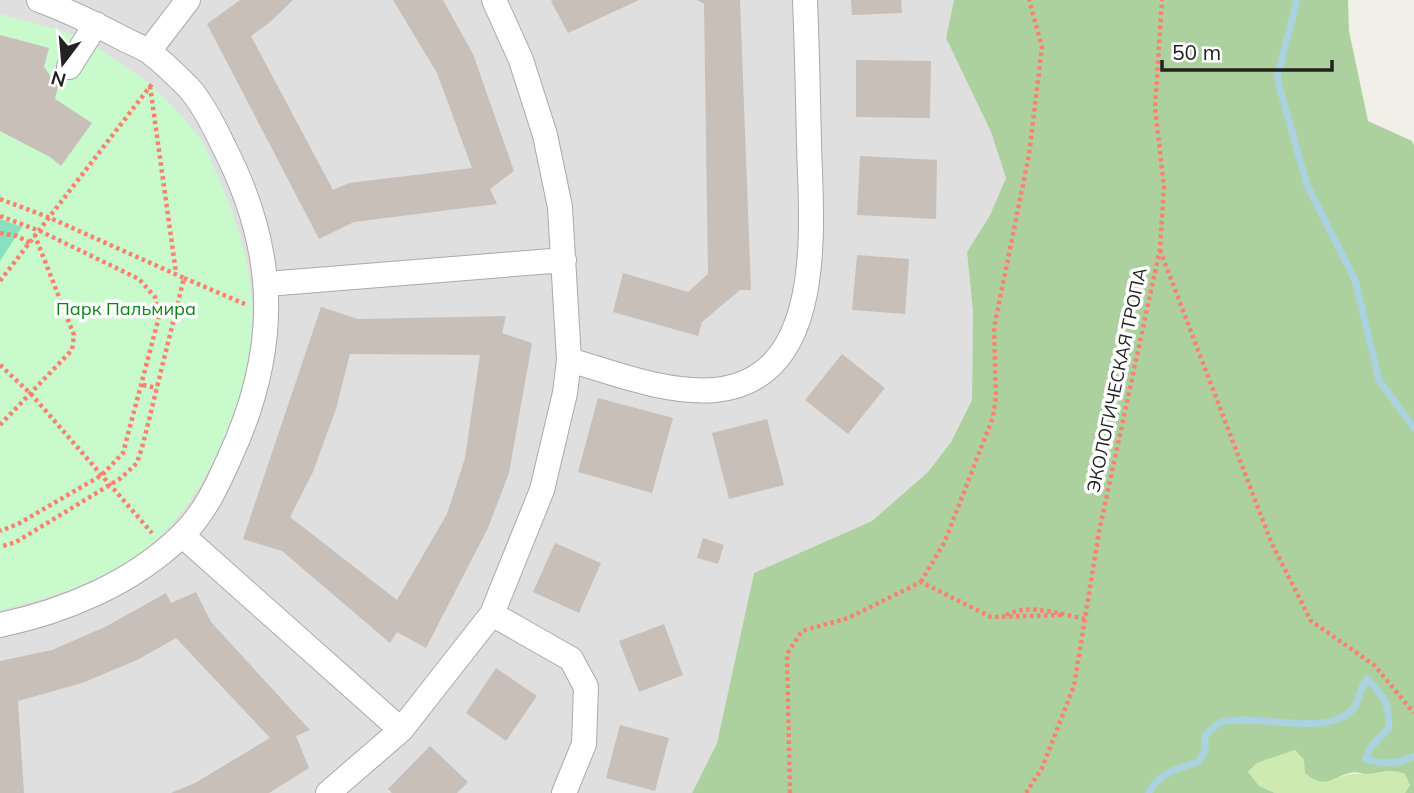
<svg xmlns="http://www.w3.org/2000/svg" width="1414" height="793" font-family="Mulish,sans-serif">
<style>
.residential{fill:#e0dfdf}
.grass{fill:#cdebb0}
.forest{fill:#add19e}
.park{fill:#c8facc}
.pitch{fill:#88e0be}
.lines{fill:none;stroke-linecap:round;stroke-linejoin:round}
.stream{stroke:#aad3df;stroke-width:7}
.building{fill:#c7bfb8;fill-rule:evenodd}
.minor-casing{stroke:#a9a9a9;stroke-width:26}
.path{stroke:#fa8072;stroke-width:4.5;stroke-dasharray:3.5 3.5;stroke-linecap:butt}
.minor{stroke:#fff;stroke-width:24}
.labels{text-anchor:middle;stroke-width:7;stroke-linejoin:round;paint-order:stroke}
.park-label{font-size:18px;fill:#0c8416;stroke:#fff}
.street-label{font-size:18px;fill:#222;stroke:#fff}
</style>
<rect width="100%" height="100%" fill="#f2efe9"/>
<path class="residential" d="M0,0H954L946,38L991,132L1006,178L990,215L967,252L973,312L972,400L951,442L928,472L872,521L754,573L717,743L692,793H0Z"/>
<path class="grass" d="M1295,750L1304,760L1341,777C1354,772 1358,775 1370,773C1384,771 1392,769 1405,773L1411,785L1405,793H1275L1259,786L1248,773L1257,763Z"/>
<path class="forest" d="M954,0H1348L1349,31L1368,121L1412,141L1414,146V793H1405L1410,785L1405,774C1390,768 1382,773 1367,774C1361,774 1356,771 1350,773C1329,778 1326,790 1305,773L1304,760L1295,750L1257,763L1248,772L1259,786L1275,793H692L717,743L754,573L872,521L928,472L951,442L972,400L973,312L967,252L990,215L1006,178L991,132L946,38Z"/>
<path class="park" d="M0,14C24,21 60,28 81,39C100,48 135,73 152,86C164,96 193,128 202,141C207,150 211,161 215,170C234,212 249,255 252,302C256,379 213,491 154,542C111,579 54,597 0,610Z"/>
<path class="pitch" d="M0,219L22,227L0,261Z"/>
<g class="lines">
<path class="stream" d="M1297,0L1277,78L1307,185L1355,280L1379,380L1414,428
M1149,793C1158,773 1177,769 1198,762L1205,750V735C1210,731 1216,724 1222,722C1259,713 1327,739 1354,708C1359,701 1359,689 1367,679C1385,697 1389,702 1389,728L1370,748L1366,759C1385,765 1397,764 1414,756"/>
</g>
<path class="building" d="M240,0H293L269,23L251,36L333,190L349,183L472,168L437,73L393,0H443L473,54L514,171L490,189L497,204L354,222L319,239L207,24Z
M553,0H639L568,33L551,1Z
M697,0H740L751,290H740L702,322L698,336L613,312L623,273L688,292L708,274L704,4Z
M851,0H901L902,13L852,15Z
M0,35L49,48L44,67L58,86L55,99L92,123L61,166L50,157L0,131Z
M856,60L931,61L930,118L856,117Z
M860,156L937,160L936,219L857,215Z
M857,255L909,259L905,314L852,310Z
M321,307L358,319L506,316L502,333L532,343L509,473L488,528L426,648L397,632L390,643L282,551L243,539ZM350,354L480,355L465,458L447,514L397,600L290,517L313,472L336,409Z
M842,354L885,388L848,434L805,400Z
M598,398L673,418L652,493L578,472Z
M767,419L784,485L729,499L712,433Z
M703,538L724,545L718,564L697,558Z
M555,543L601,563L579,613L533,592Z
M196,592L211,622L310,730L296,736L309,768L269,793H171L195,783L270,738L176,638L137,660L82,683L18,701L24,793H0V661L52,650L105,627L166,593L171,603Z
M664,624L683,675L639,692L619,641Z
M496,668L537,696L506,741L466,713Z
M620,725L669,738L655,791L606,778Z
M430,746L468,782L457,793H392L388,789Z"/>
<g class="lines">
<g class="minor-casing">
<path id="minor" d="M149,51L188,0
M69,67L96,24
M267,284L564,260
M569,360C615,373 666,394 715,390C828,379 811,223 809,144C808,96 807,48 805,0
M182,535L401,730
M492,614L571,659L586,687L584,744L564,793
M0,625C66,611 133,583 182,535C204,514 217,486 229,459C280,350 279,253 223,145C214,126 202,102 188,87C176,75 162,61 148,51C140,46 129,42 120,37C93,23 67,10 39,0
M328,793L401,730L492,614L542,490L565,393L569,360L560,207L545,135L521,60L494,0"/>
</g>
<path class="path" d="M150,86L176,273
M0,199L50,218L184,278L143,444L137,463L121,478L16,542L0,547
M0,216L40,231L139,279L155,297L159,317L123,453L102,475L18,524L0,531
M0,233L17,236L30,243
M1160,250L1271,542L1311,621L1374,665L1414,713
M184,278L245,304
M0,281L152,84
M0,365L31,394L152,533
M143,385L157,388
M0,425L72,350L74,335L35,236
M921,582L945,541L993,417L996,397L994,328L1029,155L1042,47L1029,0
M1006,615C1030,603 1060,614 1085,619
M790,793L787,654L802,631L848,618L921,582L991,617L1064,615
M1026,793L1042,768L1074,686L1099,532L1160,249L1164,187L1155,108L1162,0"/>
<use href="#minor" class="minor"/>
</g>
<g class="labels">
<g class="park-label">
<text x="126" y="315">Парк Пальмира</text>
</g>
<g class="street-label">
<text transform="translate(1117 380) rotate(-78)" y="6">ЭКОЛОГИЧЕСКАЯ ТРОПА</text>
</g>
</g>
<g transform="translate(63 63) rotate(196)" stroke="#ffffff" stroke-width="5" paint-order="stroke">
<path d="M0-5L12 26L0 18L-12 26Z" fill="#222222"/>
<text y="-10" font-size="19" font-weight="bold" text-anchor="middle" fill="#222222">N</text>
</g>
<path d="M1162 60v10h170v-10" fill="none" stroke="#222222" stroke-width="3.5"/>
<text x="1172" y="60" font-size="21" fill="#222222" stroke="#ffffff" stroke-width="5" paint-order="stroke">50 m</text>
</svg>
